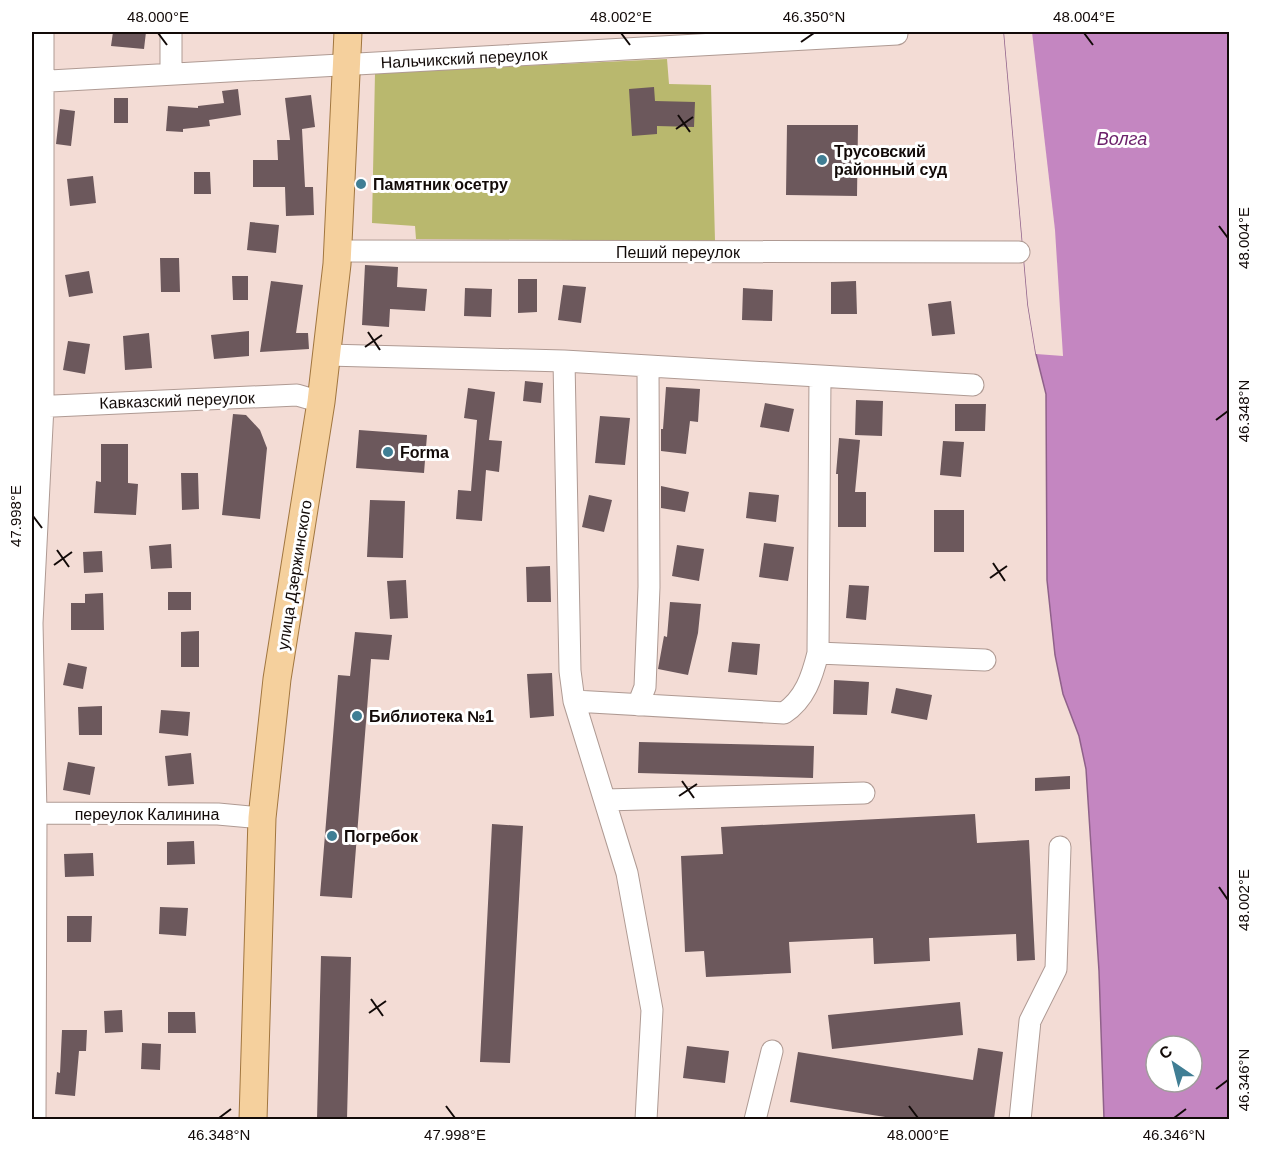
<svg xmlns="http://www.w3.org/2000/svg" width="1261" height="1151" font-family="Arial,sans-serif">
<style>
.green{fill:#b9b86e}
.water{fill:#c486c1;stroke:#8f618a;stroke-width:1.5;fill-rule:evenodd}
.pier{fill:#f3dcd5}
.building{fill:#6c585c}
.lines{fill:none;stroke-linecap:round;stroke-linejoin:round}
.minor-casing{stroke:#af9a93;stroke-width:23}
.major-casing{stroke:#a1763f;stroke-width:29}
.minor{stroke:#fff;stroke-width:21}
.major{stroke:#f5d09d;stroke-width:27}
.ticks{fill:none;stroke:#120a08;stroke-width:2}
.poi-dot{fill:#407e94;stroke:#fff;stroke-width:2}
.labels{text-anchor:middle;stroke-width:6;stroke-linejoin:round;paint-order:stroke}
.street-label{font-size:16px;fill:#120a08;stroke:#fff}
.poi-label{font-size:16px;font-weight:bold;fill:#120a08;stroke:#fff;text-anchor:start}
.water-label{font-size:18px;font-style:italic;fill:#6c216b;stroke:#fff}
.neatline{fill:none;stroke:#120a08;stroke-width:2}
.ticks-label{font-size:15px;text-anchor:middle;fill:#120a08}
</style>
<rect width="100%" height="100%" fill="#f3dcd5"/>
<path class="green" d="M667,59L669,84L711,85L715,241L416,239L415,226L372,223L375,73Z"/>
<path class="water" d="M1004,32H1229V1119H1104L1099,971L1086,769L1079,736L1063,694L1055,655L1047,580L1046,394L1036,354L1028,305ZM1156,1046H1192V1082H1156Z"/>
<path class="pier" d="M1004,32H1032L1055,230L1063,356L1036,354L1028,305Z"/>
<path class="building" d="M113,32H146L144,49L111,46Z
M654,87L655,101L695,102L694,127L657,126V134L632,136L629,89Z
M238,89L241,115L209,120L210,126L183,129V132L166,131L168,106L198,108V106L224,103L222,91Z
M311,95L315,127L302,129L305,187H313L314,215L286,216L285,187H253V160H278L277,140H290L285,98Z
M114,98H128V123H114Z
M60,109L75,111L71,146L56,144Z
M787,125H858L857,196L786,195Z
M194,172H210L211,194H194Z
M93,176L96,203L70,206L67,179Z
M250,222L279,225L276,253L247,250Z
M160,258H179L180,292H161Z
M365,265L398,267L397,287L427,289L425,311L390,309L389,327L362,325Z
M89,271L93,293L69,297L65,275Z
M232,276H248V300H233Z
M518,279H537V312L518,313Z
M271,281L303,285L296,333H308L309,349L260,352Z
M856,281L857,314H831V282Z
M563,285L586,287L581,323L558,320Z
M465,288L492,289L491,317L464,316Z
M743,288L773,290L772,321L742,320Z
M951,301L955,334L932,336L928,304Z
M249,331V356L214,359L211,335Z
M149,333L152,368L125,370L123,336Z
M68,341L90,344L85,374L63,370Z
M525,381L543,383L541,403L523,401Z
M666,387L700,389L698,422L690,421L686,454L661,451V429H663Z
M468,388L495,392L489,440L502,441L499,472L486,470L482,521L456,519L458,490L471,491L477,420L464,418Z
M856,400L883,401L882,436L855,435Z
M765,403L794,409L789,432L760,427Z
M955,404H986L985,431H955Z
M233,414L246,415L260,430L267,448L260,519L222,515Z
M600,416L630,418L625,465L595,463Z
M359,430L427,435L424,473L356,468Z
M839,438L860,440L855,492H866V527H838V474H836Z
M943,441L964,442L961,477L940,475Z
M101,444H128V483L138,484L136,515L94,513L96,481L101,482Z
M181,473H198L199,509L182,510Z
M661,486L689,492L685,512L661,508Z
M749,492L779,495L776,522L746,518Z
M589,495L612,500L604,532L582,527Z
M370,500L405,501L403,558L367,557Z
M934,510H964V552H934Z
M764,543L794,547L788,581L759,577Z
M171,544L172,568L151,569L149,546Z
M677,545L704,549L699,581L672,576Z
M102,551L103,572L84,573L83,552Z
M550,566L551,602H527L526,567Z
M406,580L408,618L390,619L387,581Z
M849,585L869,586L866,620L846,618Z
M168,592H191V610H168Z
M103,593L104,630H71V603H85V594Z
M670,602L701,604L698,633L688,675L658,669L664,636L667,637Z
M199,631V667H181V632Z
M355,632L392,635L389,660L371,659L352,898L320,896L338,675L350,676Z
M732,642L760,644L757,675L728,672Z
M68,663L87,667L83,689L63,685Z
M552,673L554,716L530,718L527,674Z
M834,680L869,682L867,715L833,714Z
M896,688L932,695L927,720L891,713Z
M102,706V735H79L78,707Z
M161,710L190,712L188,736L159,733Z
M639,742L814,746L813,778L638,773Z
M191,753L194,784L168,786L165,756Z
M68,762L95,767L90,795L63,790Z
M1070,776V789L1035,791V778Z
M975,814L977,843L1029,840L1035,960L1017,961L1016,934L929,938L930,961L874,964L873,938L789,942L791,973L706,977L704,951L685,952L681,856L723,854L721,827Z
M492,824L523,826L510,1063L480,1062Z
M194,841L195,864L167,865V842Z
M93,853L94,876L65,877L64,854Z
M160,907L188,908L186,936L159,934Z
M67,916H92L91,942H67Z
M321,956L351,957L347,1119H317Z
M960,1002L963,1035L832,1049L828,1015Z
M122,1010L123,1032L105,1033L104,1011Z
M168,1012H195L196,1033H168Z
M62,1030H87L86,1051H79L75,1096L55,1094L57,1072L60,1073Z
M142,1043L161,1044L160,1070L141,1069Z
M687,1046L729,1051L725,1083L683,1078Z
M978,1048L1003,1052L994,1119H898L790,1102L798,1052L973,1080Z"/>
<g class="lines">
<g class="minor-casing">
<path id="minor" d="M171,74V32
M32,82L897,34
M338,251L1019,252
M327,355L564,361L973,385
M564,361L570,671L574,701L627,873L652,1010L646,1120
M32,407L297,395L321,402
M818,653L985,660
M574,701L784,713C805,699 812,677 818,653L820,376
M638,705L645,687L649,587L648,366
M605,800L864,793
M32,813L218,814L262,818
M35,1120L36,813L32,623L43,406V32
M755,1120L772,1051
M1020,1120L1030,1021L1056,969L1060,847"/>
</g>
<g class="major-casing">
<path id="major" d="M253,1120L262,818L277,679L321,402L337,264L348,32"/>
</g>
<use href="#minor" class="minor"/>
<use href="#major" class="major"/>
</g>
<path class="ticks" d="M158,33L167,45M621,33L630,45M1084,33L1093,45M801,42L814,33M678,115L690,132M676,129L693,117M1219,226L1228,238M368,332L380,350M365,347L382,335M1216,420L1228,411M33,516L42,528M57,550L69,567M993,563L1005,581M54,565L72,552M990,578L1007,566M682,781L694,798M679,796L697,784M1219,887L1228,900M371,999L383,1016M369,1013L386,1001M1216,1089L1228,1080M446,1106L455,1118M909,1106L918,1118M219,1118L231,1109M1174,1118L1186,1109"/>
<g class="poi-dot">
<circle cx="822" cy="160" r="6"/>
<circle cx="361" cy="184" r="6"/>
<circle cx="388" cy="452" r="6"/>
<circle cx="357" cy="716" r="6"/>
<circle cx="332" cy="836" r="6"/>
</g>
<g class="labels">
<g class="street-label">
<text transform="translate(464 58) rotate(-3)" y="6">Нальчикский переулок</text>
<text x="678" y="258">Пеший переулок</text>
<text transform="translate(177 400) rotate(-2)" y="6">Кавказский переулок</text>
<text transform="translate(294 575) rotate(-81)" y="6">улица Дзержинского</text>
<text x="147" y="820">переулок Калинина</text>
</g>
<g class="poi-label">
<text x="834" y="157">Трусовский<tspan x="834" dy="18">районный суд</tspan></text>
<text x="373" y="190">Памятник осетру</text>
<text x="400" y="458">Forma</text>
<text x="369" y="722">Библиотека №1</text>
<text x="344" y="842">Погребок</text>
</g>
<g class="water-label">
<text x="1122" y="145">Волга</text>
</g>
</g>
<rect width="1261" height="1151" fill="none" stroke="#ffffff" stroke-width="66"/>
<g transform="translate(1174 1064) rotate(325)"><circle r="28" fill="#ffffff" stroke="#a09d9c" stroke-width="1.5"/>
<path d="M0-4.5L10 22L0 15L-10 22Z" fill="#407e94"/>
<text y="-9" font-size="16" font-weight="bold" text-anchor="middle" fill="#120a08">С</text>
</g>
<rect x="33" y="33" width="1195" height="1085" class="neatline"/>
<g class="ticks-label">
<text x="158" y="22">48.000°E</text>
<text x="621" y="22">48.002°E</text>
<text x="814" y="22">46.350°N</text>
<text x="1084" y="22">48.004°E</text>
<text transform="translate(1244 238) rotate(-90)" y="5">48.004°E</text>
<text transform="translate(1244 411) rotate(-90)" y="5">46.348°N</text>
<text transform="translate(16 516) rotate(-90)" y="5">47.998°E</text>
<text transform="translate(1244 900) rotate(-90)" y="5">48.002°E</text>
<text transform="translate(1244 1080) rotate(-90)" y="5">46.346°N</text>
<text x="219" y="1140">46.348°N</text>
<text x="455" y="1140">47.998°E</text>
<text x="918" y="1140">48.000°E</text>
<text x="1174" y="1140">46.346°N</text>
</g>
</svg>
